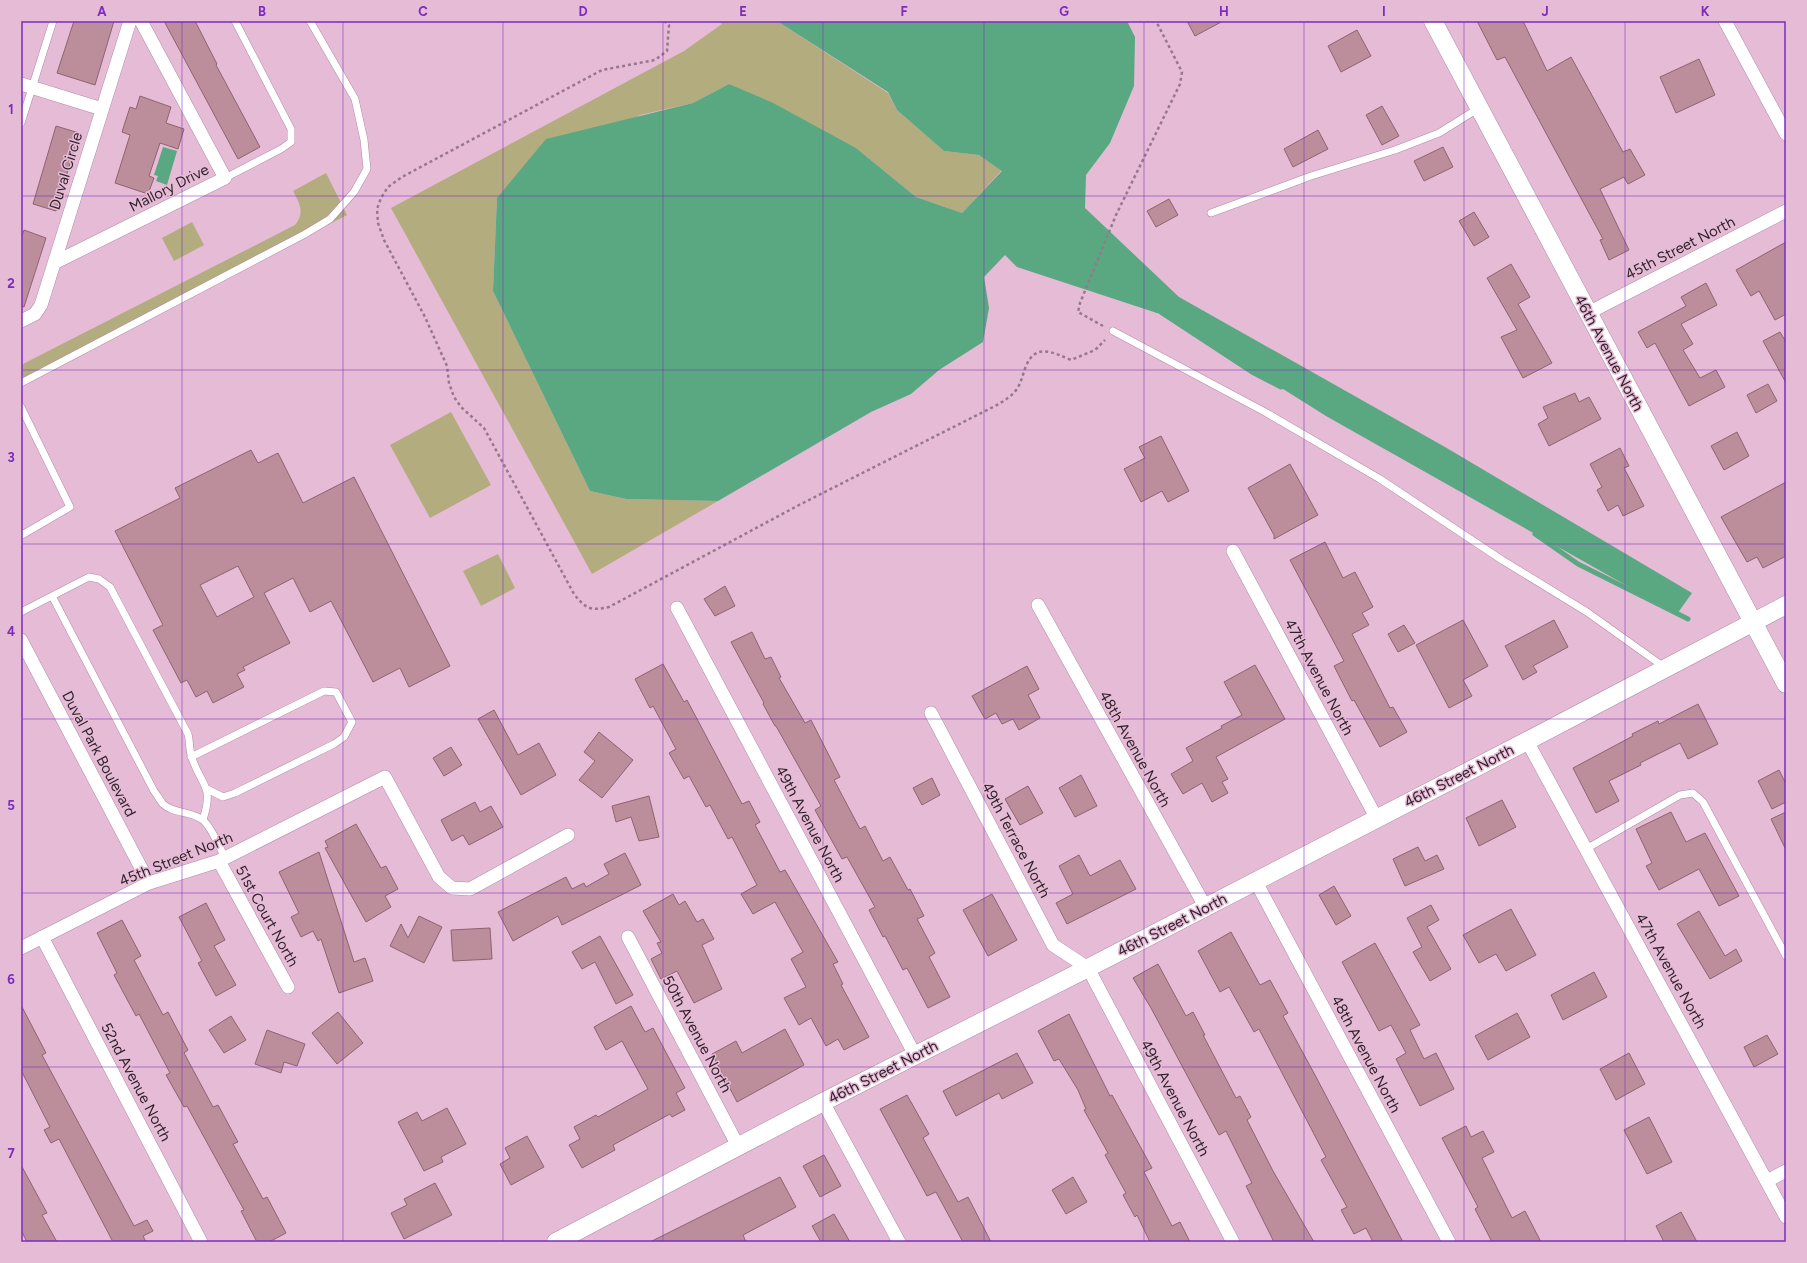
<svg xmlns="http://www.w3.org/2000/svg" width="1807" height="1263" font-family="Figtree,sans-serif">
<style>
.green{fill:#b3ac7f}
.water{fill:#59a882}
.lines{fill:none;stroke-linecap:round;stroke-linejoin:round}
.stream{stroke:#59a882;stroke-width:5}
.building{fill:#bc8d9a;stroke:#8f6370;fill-rule:evenodd}
.lane-casing{stroke:#b38ba4;stroke-width:8}
.street-casing{stroke:#b38ba4;stroke-width:14}
.secondary-casing{stroke:#b38ba4;stroke-width:19}
.path{stroke:#96788b;stroke-width:2.5;stroke-dasharray:3 3;stroke-linecap:butt}
.lane{stroke:#fff;stroke-width:7}
.street{stroke:#fff;stroke-width:13}
.secondary{stroke:#fff;stroke-width:18}
.grid{fill:none;stroke:#7b2cbf;stroke-width:1;stroke-opacity:0.55}
.labels{text-anchor:middle;stroke-width:3;stroke-linejoin:round;paint-order:stroke}
.street-label{font-size:15px;fill:#2f1f29;stroke:#e5bbd5}
.neatline{fill:none;stroke:#7b2cbf;stroke-width:1.5}
.grid-label{font-size:13px;text-anchor:middle;font-weight:bold;fill:#7b2cbf}
</style>
<rect width="100%" height="100%" fill="#e5bbd5"/>
<path class="green" d="M719,21H777L888,93L897,110L944,151L979,155L1002,170L962,213L916,197L856,148L729,84L693,103L640,115L497,198L493,291L590,491L626,499L718,501L592,574L391,208L684,51L722,24Z
M326,173L347,215L26,381L21,373V365L295,225C305,213 300,204 293,191Z
M192,222L204,245L174,261L162,238Z
M451,412L491,485L430,518L390,445Z
M498,554L515,588L481,606L463,571Z"/>
<path class="water" d="M777,21H1127L1135,37L1134,86L1110,143L1086,175L1085,208L1179,297L1445,447L1692,593L1677,614L1326,416L1169,317L1017,267L1005,255L984,277L989,308L983,342L939,370L911,394L871,412L718,501L626,499L590,491L493,291L497,198L546,139L693,103L729,84L773,103L856,148L916,197L962,213L1002,171L979,155L944,151L897,110L888,92Z
M163,147L177,151L167,185L156,181L158,176L154,175Z"/>
<g class="lines">
<path class="stream" d="M1162,313L1252,372L1281,387
M1535,534L1578,564L1688,619"/>
</g>
<path class="building" d="M74,21H114L95,85L57,73Z
M164,21H195L217,64L216,65L260,147L238,159Z
M1187,21H1223L1195,36Z
M1477,21H1523L1547,71L1571,57L1623,152L1630,149L1645,175L1628,184L1624,177L1600,189L1629,250L1609,260L1600,240L1603,239L1505,57L1497,60Z
M1357,30L1371,56L1341,72L1328,46Z
M1699,59L1715,95L1676,113L1660,77Z
M140,96L171,107L166,123L184,129L178,149L160,143L149,176L154,178L148,194L115,183L130,135L122,132L130,107L136,109Z
M1382,106L1399,136L1382,145L1366,115Z
M56,126L79,133L56,211L33,204Z
M1318,130L1328,149L1293,167L1284,149Z
M1443,147L1453,167L1424,181L1414,161Z
M1169,199L1178,215L1156,227L1147,211Z
M1474,212L1489,237L1474,246L1459,221Z
M24,230L46,238L24,307L21,306V239Z
M1786,242V314L1775,320L1759,291L1751,296L1736,270Z
M1511,264L1530,297L1518,304L1552,363L1523,378L1501,337L1517,330L1487,278Z
M1706,283L1717,305L1681,324L1693,344L1683,350L1700,378L1716,370L1725,387L1689,406L1655,343L1647,348L1638,332L1686,306L1681,297Z
M1780,332L1786,342V383L1763,341Z
M1768,384L1777,401L1756,413L1747,395Z
M1575,393L1579,402L1589,397L1601,419L1549,446L1538,424L1548,418L1543,407Z
M1737,432L1749,456L1724,470L1711,446Z
M1161,436L1189,491L1168,502L1162,491L1141,502L1124,469L1145,458L1139,447Z
M1620,448L1629,466L1624,468L1644,506L1623,516L1618,505L1608,511L1597,490L1602,487L1590,464Z
M251,450L258,463L278,453L303,503L354,477L450,666L409,687L400,668L373,682L331,601L310,612L293,578L264,593L290,643L243,667L245,670L237,674L244,687L213,703L207,691L196,697L187,680L181,683L153,630L163,625L115,531L180,498L175,488ZM238,566L254,597L217,617L200,585Z
M1290,464L1318,515L1274,539V535L1248,488Z
M1786,482V556L1763,568L1757,557L1747,562L1721,517Z
M1325,542L1343,578L1355,572L1373,607L1362,613L1369,625L1352,634L1390,708L1393,707L1407,732L1380,747L1354,700L1352,701L1334,666L1344,661L1290,560Z
M725,586L735,606L715,616L704,599Z
M1463,620L1488,666L1463,680L1472,696L1449,708L1416,645Z
M1554,620L1568,647L1533,666L1537,672L1523,680L1505,646Z
M1404,625L1415,643L1398,652L1388,634Z
M752,632L765,659L771,657L781,677L779,678L805,723L811,720L840,777L834,780L860,829L865,826L883,861L890,857L908,890L910,889L924,916L917,919L935,953L929,957L950,997L928,1008L907,968L903,970L885,936L883,937L869,910L875,907L847,857L842,859L815,810L821,806L776,726H775L763,704L764,703L731,642Z
M663,664L684,702L687,700L742,804L749,801L760,822L755,825L780,872L785,870L838,962L833,964L843,984L841,985L869,1037L844,1050L838,1039L826,1046L811,1018L799,1025L784,998L806,987L791,959L803,952L775,902L753,914L741,894L757,885L732,837L728,839L710,805L706,807L689,776L684,779L669,753L676,749L653,706L650,708L635,679Z
M1255,665L1285,719L1216,757L1228,779L1222,782L1228,793L1212,802L1202,783L1183,794L1171,774L1193,761L1186,748L1222,728L1221,726L1242,715L1224,682Z
M1027,666L1039,689L1028,695L1040,718L1019,730L1013,719L1002,724L996,713L985,719L972,696Z
M1698,704L1718,744L1688,759L1680,743L1640,763L1641,765L1609,781L1619,801L1596,813L1573,768L1633,736L1632,734L1658,721L1659,724Z
M494,710L518,755L539,743L556,775L521,795L478,719Z
M599,732L633,760L602,798L579,780L595,761L584,752Z
M451,747L462,765L444,776L433,758Z
M1779,770L1786,784V802L1772,809L1758,781Z
M1081,775L1097,806L1075,817L1059,788Z
M932,778L940,795L922,805L913,788Z
M1028,786L1043,813L1020,825L1005,799Z
M649,796L659,837L639,841L631,817L616,822L612,806Z
M1502,800L1516,827L1479,846L1466,818Z
M475,802L480,812L491,806L503,827L469,845L463,835L452,841L441,820Z
M1671,812L1686,842L1705,833L1739,896L1719,906L1699,869L1659,890L1646,866L1652,863L1636,829Z
M1786,812V850L1771,819Z
M356,824L381,868L386,866L398,889L385,896L391,907L366,922L325,848L328,847L325,841Z
M1418,847L1425,861L1437,855L1444,869L1405,886L1393,859Z
M319,852L354,962L365,958L373,981L339,993L321,939L318,941L313,931L301,937L291,917L299,913L279,872Z
M625,853L641,885L562,925L558,916L513,941L498,912L566,877L572,889L584,883L586,887L609,874L604,864Z
M1079,855L1090,876L1120,860L1136,889L1067,924L1056,903L1073,894L1059,866Z
M1334,886L1351,916L1336,925L1319,895Z
M673,894L679,905L685,901L697,922L703,919L714,939L702,945L722,989L694,1003L677,971L661,979L651,959L662,953L657,943L661,942L643,911Z
M992,894L1017,940L988,956L963,910Z
M206,903L225,940L214,946L236,985L216,996L198,963L202,961L179,917Z
M1431,905L1439,920L1427,927L1451,969L1430,981L1413,952L1422,947L1407,918Z
M1511,909L1536,955L1506,971L1496,954L1479,963L1463,935Z
M1699,911L1725,956L1736,949L1742,961L1710,979L1677,924Z
M419,916L442,927L424,963L390,946L401,924L408,938Z
M122,920L141,956L134,960L163,1015L168,1012L188,1050L184,1053L213,1107L218,1105L238,1142L233,1144L263,1199L267,1197L286,1233L269,1242H257L241,1211L244,1210L187,1106L184,1107L166,1075L170,1073L139,1014L136,1016L114,975L117,973L97,933Z
M490,928L492,959L453,961L451,930Z
M1231,932L1260,985L1270,980L1288,1013L1283,1016L1315,1075L1403,1242H1373L1366,1228L1354,1234L1341,1210L1347,1207L1321,1160L1326,1157L1259,1029L1254,1032L1229,987L1220,992L1198,951Z
M600,936L633,995L616,1004L595,962L582,969L572,952Z
M1375,943L1420,1025L1410,1030L1424,1059L1436,1053L1454,1089L1420,1106L1396,1059L1406,1053L1391,1025L1379,1031L1342,962Z
M1158,964L1186,1016L1193,1012L1205,1035H1203L1236,1098L1240,1096L1251,1117L1247,1120L1273,1171L1314,1242H1274L1246,1186L1252,1183L1226,1131L1219,1135L1151,1008L1133,978Z
M1594,972L1607,997L1563,1020L1551,995Z
M21,1005L46,1053L42,1055L134,1226L147,1220L153,1231L143,1236L146,1242H113L59,1139L51,1143L44,1130L50,1127L21,1070Z
M631,1006L645,1032L653,1028L685,1088L676,1093L685,1110L672,1117L670,1114L613,1145L615,1150L582,1168L569,1145L580,1139L574,1127L596,1115L598,1117L648,1089L622,1041L606,1050L594,1027Z
M338,1012L363,1043L337,1064L312,1033Z
M1517,1013L1530,1037L1488,1060L1475,1036Z
M1069,1014L1110,1096L1112,1095L1152,1168L1144,1172L1172,1226L1180,1222L1190,1242H1150L1137,1215L1135,1217L1123,1195L1126,1193L1105,1155L1108,1153L1084,1110L1086,1109L1078,1090L1059,1059L1054,1061L1038,1031Z
M231,1016L246,1040L224,1053L209,1030Z
M785,1029L804,1065L737,1102L712,1054L736,1041L742,1053Z
M267,1030L305,1044L297,1066L284,1062L281,1073L255,1064Z
M1767,1035L1778,1054L1754,1067L1744,1047Z
M1017,1053L1033,1083L1002,1099L999,1093L956,1116L943,1091Z
M1629,1053L1645,1084L1616,1100L1600,1069Z
M907,1095L929,1134L923,1138L958,1202L968,1197L991,1242H963L936,1192L927,1196L880,1109Z
M447,1108L466,1144L441,1157L443,1162L424,1171L398,1122L417,1112L422,1121Z
M1649,1117L1672,1162L1647,1174L1624,1130Z
M1466,1126L1471,1137L1483,1131L1494,1152L1482,1158L1512,1218L1525,1211L1541,1242H1492L1475,1209L1478,1207L1442,1138Z
M527,1136L544,1167L511,1185L500,1164L510,1158L505,1148Z
M824,1155L841,1186L820,1197L803,1166Z
M21,1165L47,1213L42,1215L57,1242H27L21,1230Z
M780,1177L796,1207L743,1235L746,1242H650Z
M1073,1177L1087,1202L1066,1214L1052,1190Z
M435,1183L452,1215L404,1239L391,1213L407,1205L404,1199Z
M1681,1212L1697,1242H1664L1656,1226Z
M834,1214L850,1242H821L812,1226Z"/>
<g class="lines">
<g class="lane-casing">
<path id="lane" d="M21,123L53,21
M225,178L281,149L291,142V129L235,21
M1211,213L1311,176L1395,150L1439,133L1479,108
M1113,331L1265,412L1380,479L1502,560L1587,612L1664,667
M21,383L305,234L330,219L354,192L367,169L364,140L355,99L310,21
M21,407L70,507L22,535L21,533
M52,596L89,577L99,579L110,587L188,734C190,741 189,751 192,758C202,788 214,784 203,820
M21,612L52,596L154,791C157,795 160,800 163,804C174,814 192,811 203,820C213,829 219,847 225,858
M191,757L324,691L336,692L352,722L344,737L334,744L235,793L223,797L207,789
M1586,849L1680,795L1693,793L1703,802L1786,956"/>
</g>
<g class="street-casing">
<path id="street" d="M1725,21L1786,134
M21,84L102,109
M54,263L225,178L141,21
M1588,313L1786,211
M21,321L35,314L41,305L130,21
M1233,551L1377,819
M1038,605L1206,908
M677,608L915,1055
M21,640L149,883
M931,713L1053,945L1088,968L1233,1242
M1527,741L1786,1217
M219,861L288,987
M1256,882L1449,1242
M42,937L201,1242
M628,937L738,1146
M21,948L149,883L219,861L385,777L439,877L452,888L470,889L568,835
M823,1102L899,1242
M1767,1181L1786,1171"/>
</g>
<g class="secondary-casing">
<path id="secondary" d="M1433,21L1786,684
M556,1242L823,1102L1088,968L1527,741L1786,605"/>
</g>
<path class="path" d="M664,21L669,25L667,51L655,60L602,70L402,177L388,187L381,198L377,209L378,223L384,240L425,317L447,366L449,383L454,397L461,407L484,428L574,594C586,609 590,611 609,607L799,505L999,404C1006,399 1014,395 1018,387C1022,381 1023,373 1026,366C1036,343 1052,352 1071,360L1095,350L1105,340
M1103,326L1078,312L1080,303L1116,215L1180,84L1182,72L1156,21"/>
<use href="#lane" class="lane"/>
<use href="#street" class="street"/>
<use href="#secondary" class="secondary"/>
</g>
<path class="grid" d="M182,21V1242M343,21V1242M503,21V1242M663,21V1242M823,21V1242M984,21V1242M1144,21V1242M1304,21V1242M1464,21V1242M1625,21V1242M21,196H1786M21,370H1786M21,544H1786M21,719H1786M21,893H1786M21,1067H1786"/>
<g class="labels">
<g class="street-label">
<text transform="translate(66 171) rotate(-73)" y="5">Duval Circle</text>
<text transform="translate(169 188) rotate(-27)" y="5">Mallory Drive</text>
<text transform="translate(1680 248) rotate(-27)" y="5">45th Street North</text>
<text transform="translate(1609 353) rotate(62)" y="5">46th Avenue North</text>
<text transform="translate(1319 677) rotate(62)" y="5">47th Avenue North</text>
<text transform="translate(1135 749) rotate(61)" y="5">48th Avenue North</text>
<text transform="translate(99 754) rotate(62)" y="5">Duval Park Boulevard</text>
<text transform="translate(1459 776) rotate(-27)" y="5">46th Street North</text>
<text transform="translate(810 824) rotate(62)" y="5">49th Avenue North</text>
<text transform="translate(1016 840) rotate(62)" y="5">49th Terrace North</text>
<text transform="translate(176 859) rotate(-22)" y="5">45th Street North</text>
<text transform="translate(267 916) rotate(61)" y="5">51st Court North</text>
<text transform="translate(1172 925) rotate(-27)" y="5">46th Street North</text>
<text transform="translate(1671 971) rotate(61)" y="5">47th Avenue North</text>
<text transform="translate(697 1034) rotate(62)" y="5">50th Avenue North</text>
<text transform="translate(1366 1054) rotate(62)" y="5">48th Avenue North</text>
<text transform="translate(883 1072) rotate(-27)" y="5">46th Street North</text>
<text transform="translate(136 1082) rotate(62)" y="5">52nd Avenue North</text>
<text transform="translate(1175 1098) rotate(62)" y="5">49th Avenue North</text>
</g>
</g>
<rect width="1807" height="1263" fill="none" stroke="#e5bbd5" stroke-width="44"/>
<rect x="22" y="22" width="1763" height="1219" class="neatline"/>
<g class="grid-label">
<text x="102" y="16">A</text>
<text x="262" y="16">B</text>
<text x="423" y="16">C</text>
<text x="583" y="16">D</text>
<text x="743" y="16">E</text>
<text x="904" y="16">F</text>
<text x="1064" y="16">G</text>
<text x="1224" y="16">H</text>
<text x="1384" y="16">I</text>
<text x="1545" y="16">J</text>
<text x="1705" y="16">K</text>
<text x="11" y="114">1</text>
<text x="11" y="288">2</text>
<text x="11" y="462">3</text>
<text x="11" y="636">4</text>
<text x="11" y="810">5</text>
<text x="11" y="984">6</text>
<text x="11" y="1158">7</text>
</g>
</svg>
